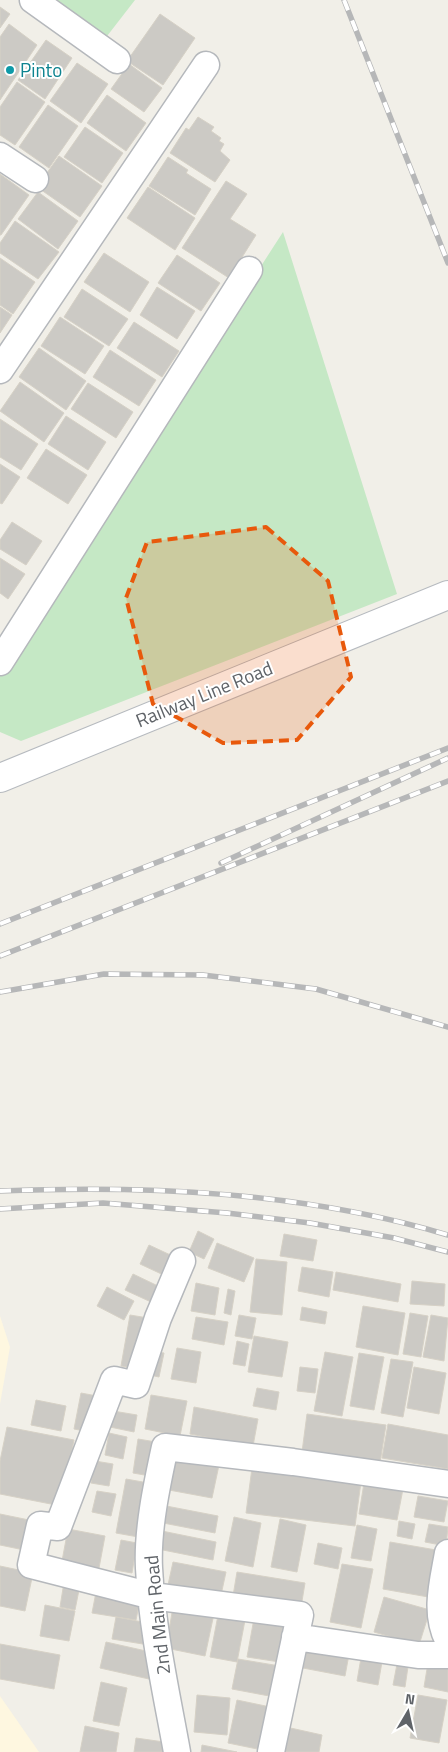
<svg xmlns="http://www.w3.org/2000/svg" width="448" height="1752" font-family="'Titillium Web',sans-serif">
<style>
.commercial{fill:#fef7e0}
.green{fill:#c5e8c5}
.building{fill:#cccac5;stroke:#d6d1c6}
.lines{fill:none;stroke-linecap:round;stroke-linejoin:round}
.minor-casing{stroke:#b5b8bc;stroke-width:29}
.secondary-casing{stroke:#b6babf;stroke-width:30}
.minor{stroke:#fff;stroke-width:26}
.secondary{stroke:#fff;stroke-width:28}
.rail-casing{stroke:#b6b7b8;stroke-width:5.5}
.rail{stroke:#fff;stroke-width:4;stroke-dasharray:11;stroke-linecap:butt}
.marked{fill:#e8590c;fill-opacity:0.2;stroke:#e8590c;stroke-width:4;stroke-dasharray:10 6;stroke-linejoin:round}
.culture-dot{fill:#0f9aa8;stroke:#fff;stroke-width:2}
.labels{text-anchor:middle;stroke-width:4;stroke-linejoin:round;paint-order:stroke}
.culture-label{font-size:19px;fill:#0d838f;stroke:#fff;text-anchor:start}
.street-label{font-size:19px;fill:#5f6368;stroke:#fff}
</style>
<rect width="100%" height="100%" fill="#f1efe8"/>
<path class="commercial" d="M0,1316L10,1347L0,1404Z
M0,1696L39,1752H0Z"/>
<path class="green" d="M46,0H135L104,40Z
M283,232L397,594L21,741L0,732V671Z"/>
<path class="building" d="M0,7L10,14L0,28Z
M160,14L195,38L163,85L127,61Z
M9,24L37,45L0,100V37Z
M46,40L72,58L45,99L18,80Z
M77,63L108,84L81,123L50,101Z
M129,64L162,88L144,112L111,89Z
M17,82L45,102L15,145L0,135V107Z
M107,95L146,123L126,151L87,123Z
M48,105L78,126L49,168L19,147Z
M198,117L214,127L211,131L221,138L219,141L224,144L220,151L230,160L215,182L170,153L186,128L189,130Z
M85,127L123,153L102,183L64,157Z
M59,156L102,186L80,217L37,187Z
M168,157L188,170L186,173L211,189L195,215L149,186Z
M0,174L29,195L1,235H0Z
M226,181L247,194L230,219L256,235L229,278L182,248Z
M148,187L195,218L175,250L127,218Z
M38,192L78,221L58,249L18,219Z
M15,221L59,252L38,279L0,253V243Z
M104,253L149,282L130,312L84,282Z
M177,255L220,283L201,311L158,283Z
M0,258L35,282L13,314L0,305Z
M157,287L195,311L177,339L140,315Z
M82,289L128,319L109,346L64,317Z
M0,307L12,315L0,333Z
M60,317L104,346L85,374L41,346Z
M134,322L179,351L162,377L117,348Z
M39,348L86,381L66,410L19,377Z
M110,350L156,380L139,406L93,377Z
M20,382L64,413L44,442L0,411Z
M88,383L133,412L116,438L71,409Z
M66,416L106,442L88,470L48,444Z
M0,419L38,444L21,470L0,457Z
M46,449L87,475L68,504L27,478Z
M0,464L20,477L2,504L0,503Z
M12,522L42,541L26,565L0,549V540Z
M0,558L25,574L8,599L0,593Z
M198,1231L214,1239L204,1259L189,1252Z
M284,1234L317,1240L313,1261L280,1256Z
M217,1243L254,1258L244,1282L208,1268Z
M149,1245L179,1259L170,1278L140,1264Z
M256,1259L287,1262L282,1315L250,1312Z
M302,1267L333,1272L329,1297L298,1291Z
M336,1272L401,1284L398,1302L333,1290Z
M133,1274L158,1286L151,1302L125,1290Z
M412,1281L445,1284L444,1306L410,1304Z
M196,1283L219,1288L215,1315L191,1311Z
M107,1287L134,1301L124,1320L97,1306Z
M228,1289L235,1291L231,1315L224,1313Z
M363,1306L405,1313L398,1355L356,1347Z
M302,1307L327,1312L325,1324L300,1320Z
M410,1313L428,1316L421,1357L403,1354Z
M130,1315L148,1318L139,1369L121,1366Z
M239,1315L256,1318L252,1339L235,1336Z
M431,1315L448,1318L444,1361L423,1357Z
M196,1317L228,1322L224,1345L192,1339Z
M254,1336L288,1342L282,1377L248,1372Z
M237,1341L249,1344L245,1366L233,1364Z
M177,1348L201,1352L196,1383L171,1379Z
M149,1351L164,1353L159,1377L145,1374Z
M325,1352L353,1357L342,1416L314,1411Z
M359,1353L384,1357L374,1410L350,1406Z
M391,1359L413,1362L403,1417L381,1413Z
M300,1367L318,1369L315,1393L297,1391Z
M414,1367L446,1373L439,1414L407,1408Z
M257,1388L279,1392L276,1410L253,1406Z
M81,1393L97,1396L90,1432L74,1429Z
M151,1395L187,1401L180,1436L145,1429Z
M36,1400L66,1406L61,1431L31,1425Z
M194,1407L258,1419L253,1446L190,1434Z
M113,1411L137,1415L134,1432L110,1427Z
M307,1414L386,1425L380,1463L302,1452Z
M388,1424L448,1435V1469L382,1458Z
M7,1427L74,1440L61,1506L0,1494V1461Z
M109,1433L127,1437L123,1459L105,1455Z
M138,1439L162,1443L156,1477L133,1473Z
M175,1456L219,1465L212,1498L169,1490Z
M95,1461L113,1464L109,1486L91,1483Z
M252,1468L361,1482L355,1526L246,1513Z
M126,1479L154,1484L144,1538L116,1533Z
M364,1483L403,1489L397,1520L359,1514Z
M97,1491L116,1494L111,1516L92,1512Z
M418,1496L448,1501L444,1522L414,1517Z
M161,1505L218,1516L215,1533L158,1522Z
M0,1514L34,1521L29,1551L0,1545Z
M234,1517L261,1523L253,1567L225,1561Z
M280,1519L306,1525L297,1572L271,1567Z
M399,1521L415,1524L412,1539L397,1536Z
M429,1524L448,1527L446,1546L425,1542Z
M357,1525L377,1529L371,1561L351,1558Z
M68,1529L105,1536L99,1568L62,1561Z
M157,1530L216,1542L213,1560L153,1548Z
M121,1540L137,1543L132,1573L115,1570Z
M390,1542L442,1551L434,1598L383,1589Z
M318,1543L342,1548L338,1569L314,1564Z
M173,1562L226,1572L221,1595L168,1585Z
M342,1564L373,1569L361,1628L330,1622Z
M0,1566L33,1573L25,1611L0,1606Z
M237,1572L305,1583L301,1607L233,1596Z
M65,1576L81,1580L75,1610L60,1607Z
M97,1587L141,1595L136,1620L92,1613Z
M384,1597L430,1610L419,1645L374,1632Z
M174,1601L215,1609L205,1656L166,1648Z
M45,1605L75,1611L69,1641L40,1636Z
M219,1610L246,1615L237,1662L210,1657Z
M255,1613L294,1620L286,1663L247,1657Z
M116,1617L153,1624L149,1645L112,1639Z
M309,1641L350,1649L345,1676L303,1668Z
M106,1642L155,1653L149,1679L100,1668Z
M0,1644L60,1655L54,1689L0,1679Z
M362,1652L383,1656L378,1685L357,1681Z
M429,1657L448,1660V1692L424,1687Z
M238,1659L286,1667L280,1698L232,1689Z
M398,1659L409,1660L405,1687L393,1685Z
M101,1682L127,1688L119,1726L93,1721Z
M197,1695L230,1698L227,1735L194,1732Z
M418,1695L447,1700L439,1743L410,1738Z
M237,1700L275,1708L267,1751L228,1743Z
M85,1726L119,1733L116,1752H80Z
M286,1727L322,1735L319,1752H282Z
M136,1738L171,1743L169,1752H134Z
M202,1745L237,1752H201Z"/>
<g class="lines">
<g class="minor-casing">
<path id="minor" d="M33,0L117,60
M0,156L35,179
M0,370L206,65
M0,662L249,270
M182,1261L158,1318L136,1385L114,1380L58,1527L40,1525L31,1565L152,1596L300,1615L271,1752
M448,1553C443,1582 434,1612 448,1640
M295,1637L418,1655H448
M177,1752C166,1691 152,1629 149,1568C147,1530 157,1484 165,1447L293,1462L448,1484"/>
</g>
<g class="secondary-casing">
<path id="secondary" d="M0,778L448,595"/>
</g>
<use href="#minor" class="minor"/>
<use href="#secondary" class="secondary"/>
<g class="rail-casing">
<path id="rail" d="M344,0L448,263
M221,863L448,758
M0,924L448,748
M0,956L448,781
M0,992L104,974L203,975L316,989L448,1027
M0,1191C149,1185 304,1192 448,1235
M0,1209L103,1203L227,1213L310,1223L394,1238L448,1252"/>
</g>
<use href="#rail" class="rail"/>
</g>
<path class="marked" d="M266,527L328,581L351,677L297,740L223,743L153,704L126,598L147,542Z"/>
<circle class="culture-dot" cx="10" cy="70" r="5"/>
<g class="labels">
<g class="culture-label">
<text x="20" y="77">Pinto</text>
</g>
<g class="street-label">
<text transform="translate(204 694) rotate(-22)" y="7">Railway Line Road</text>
<text transform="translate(157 1615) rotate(-96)" y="7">2nd Main Road</text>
</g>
</g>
<g transform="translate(408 1712) rotate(9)" stroke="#ffffff" stroke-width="4" paint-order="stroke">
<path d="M0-4L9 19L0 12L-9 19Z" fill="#5f6368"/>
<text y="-8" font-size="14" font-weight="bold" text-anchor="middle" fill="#5f6368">N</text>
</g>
</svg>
